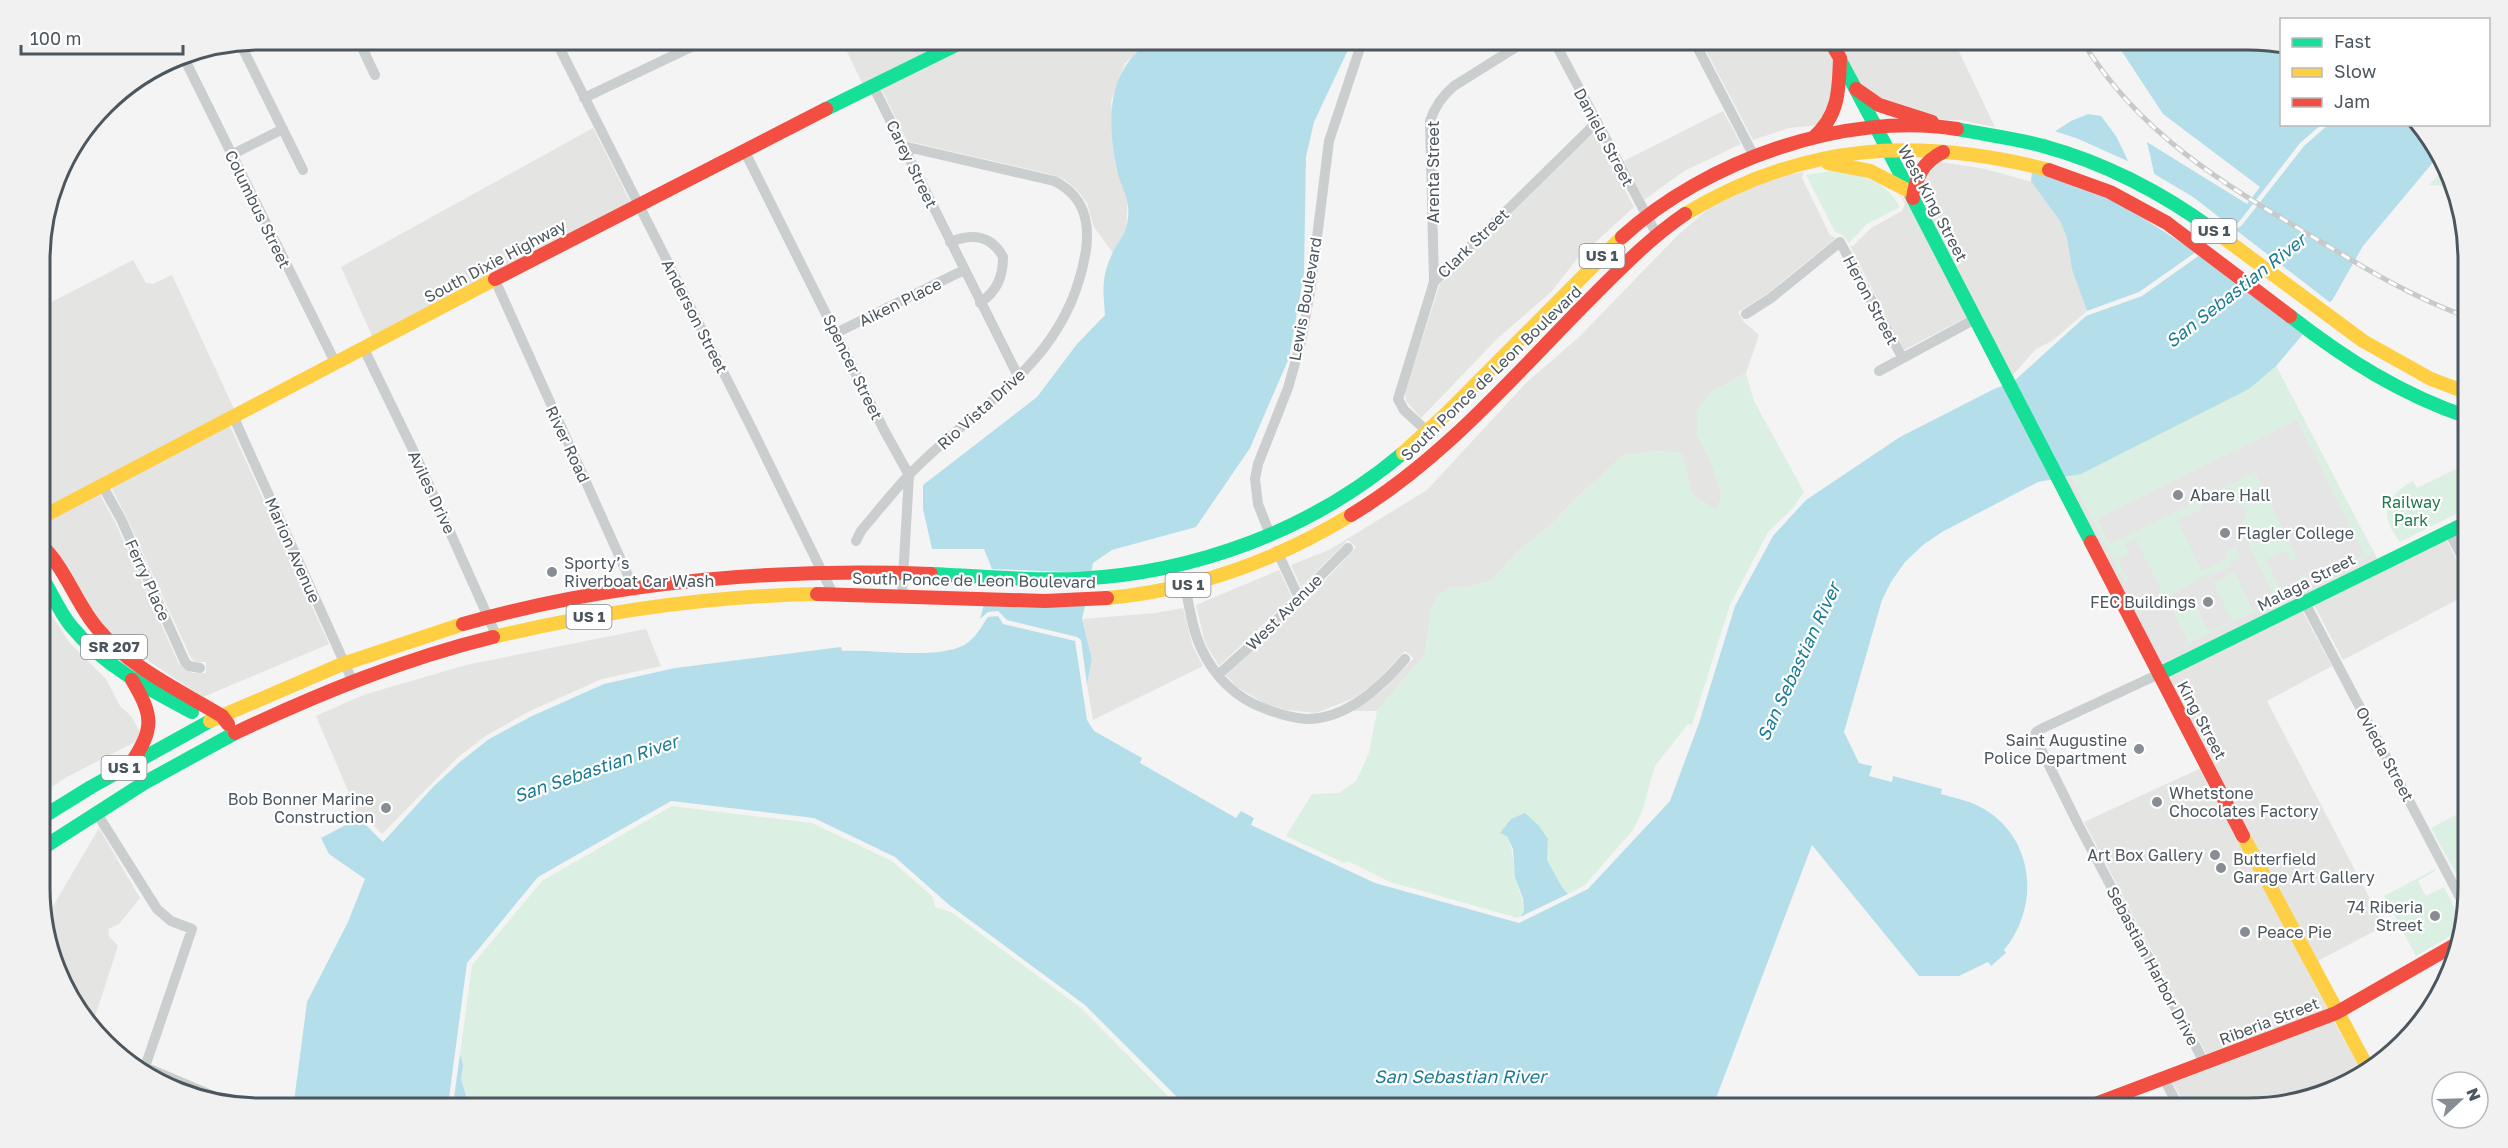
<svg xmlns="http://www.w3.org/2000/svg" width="2508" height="1148" font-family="'Golos Text',sans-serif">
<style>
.commercial{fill:#e4e4e2}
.education{fill:#e6e5e5}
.green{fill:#dbf0e3}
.water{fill:#b4dfea}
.pier{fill:#f4f4f4}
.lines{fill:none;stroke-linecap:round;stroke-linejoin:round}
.street{stroke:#cbcecf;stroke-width:10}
.fast{stroke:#16e098;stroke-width:14}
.slow{stroke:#ffcf43;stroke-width:14}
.jam{stroke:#f24e42;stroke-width:14}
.rail-casing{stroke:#c7c9ca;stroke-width:5}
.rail{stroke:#fff;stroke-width:3;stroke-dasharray:9;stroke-linecap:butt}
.poi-dot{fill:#878d92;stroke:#fff;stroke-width:2}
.labels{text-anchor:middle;stroke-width:4.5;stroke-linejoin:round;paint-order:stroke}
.shield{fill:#fff;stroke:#82898e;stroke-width:1.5}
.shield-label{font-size:15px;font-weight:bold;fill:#4c565e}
.street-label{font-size:16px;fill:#4c565e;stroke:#fff}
.poi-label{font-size:16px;fill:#4c565e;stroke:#fff;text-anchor:start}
.park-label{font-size:16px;fill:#227b4d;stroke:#fff}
.water-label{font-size:18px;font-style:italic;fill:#1a7c94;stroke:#fff}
.rim{fill:none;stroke:#4c565e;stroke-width:3}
</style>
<rect width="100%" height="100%" fill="#f4f4f4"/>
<path class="commercial" d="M841,39H932L937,48L863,85Z
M980,39H1155L1125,63L1111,101L1116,168L1128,197L1126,229L1113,253L1094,227L1087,203L1077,190L1065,180L1049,174L907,141L881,88Z
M1700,39H1822L1833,60V96L1820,125L1789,128L1753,140Z
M1841,39H1953L1995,127L1960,120H1945L1883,100L1861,86L1837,41Z
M1723,111L1741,144L1684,171L1644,200L1624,161Z
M593,128L631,203L373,338L341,267Z
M1594,132L1634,207L1577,259L1551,292L1498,338L1421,418L1406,401L1405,392L1440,284Z
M1935,161L1985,169L2032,182L2060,221L2067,238L2072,270L2087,311L2052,341L2036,349L2011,377L1919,197L1920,182Z
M1804,172L1802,178L1830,235L1836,238L1767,294L1738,312L1744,322L1759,335L1746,373L1710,393L1713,468L1722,496L1716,511L1692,494L1682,453L1659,451L1624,455L1574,500L1553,523L1516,553L1491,581L1462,588L1452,587L1438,595L1431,610L1425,654L1377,711H1353L1382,691L1414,658L1405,651L1374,684L1354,698L1316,713L1286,710L1264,703L1237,687L1226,675L1307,600L1356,547L1348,540L1301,587L1291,565L1329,550L1427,490L1526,383L1579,337L1678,235L1709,208L1770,178Z
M1899,194L1908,204L1967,317L1904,350L1850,246H1853L1871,228L1902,211L1905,204Z
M133,260L146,283L153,284L172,275L235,411L40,512V308Z
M230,426L329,644L203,697L111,636L40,537V524L99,493L115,522L179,664L192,673H206V662H196L191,658L126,516L111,487Z
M2446,539L2468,582V594L2343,660L2313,603Z
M1279,570L1292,597L1219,666L1205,643L1196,605Z
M40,597L69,642L106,679L120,706L132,717L141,735L137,741L67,777L41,794Z
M1183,608L1193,647L1203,666L1093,720L1087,685L1092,659L1082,619L1155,613Z
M2301,609L2332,666L2267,701L2384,926L2316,962L2167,676Z
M646,629L661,666L602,679L530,711L487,735L457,758L382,834L363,815L358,814L316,716L363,695L466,665Z
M2201,768L2328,1010L2208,1057L2084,822Z
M99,828L140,898L119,924L108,929L109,936L118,946L91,1029L84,1023L43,923Z
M2333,1020L2364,1075L2320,1097L2263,1109H2188L2172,1082Z"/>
<path class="education" d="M2276,366L2380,564L2159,674L2058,479L2081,474L2249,389Z"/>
<path class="green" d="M2447,167L2455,187L2429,185Z
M1836,170C1864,176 1886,181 1900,207L1867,224L1849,243L1843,235L1835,232L1806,175Z
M2276,366L2374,553L2303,588L2298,577L2305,573L2310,582L2364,555L2297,420L2097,519L2110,544L2200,500L2204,508L2177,520L2202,571L2228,558L2226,552L2236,547L2241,557L2230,563L2231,566L2210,576L2208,574L2165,598L2136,539L2125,544L2129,553L2117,559L2130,582H2125L2070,476L2081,474L2249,389Z
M1746,373L1754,401L1804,492L1793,508L1768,532L1730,605L1692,725L1688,724L1655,766L1642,812L1633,830L1585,885L1568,894L1562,887L1547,860L1548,839L1507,836C1514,851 1513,863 1516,878C1518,890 1523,899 1524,911L1518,918L1390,882L1348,861L1344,863L1286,836L1312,794L1339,793L1356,781L1369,753L1377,711L1425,654L1431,610L1438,595L1452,587L1462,588L1491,581L1516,553L1553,523L1574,500L1624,455L1659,451L1682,453L1692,494L1716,511L1722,496L1713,468L1697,435V416L1698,408L1710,393Z
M2468,463V508L2400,542C2379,516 2384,496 2413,481L2417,488Z
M2255,472L2297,558L2291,561L2285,550L2266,560L2280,588L2287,584L2290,594L2170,653L2188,643L2170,605L2190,595L2209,632L2232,621L2213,583L2234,572L2253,610L2276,599L2241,529L2246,512L2243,506L2226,501L2221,489Z
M672,806L812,823L892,861L932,896L935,907L951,912L1081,1008L1181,1109H459L467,1099L461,1079L460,1054L472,965L542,881Z
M2469,808V889L2468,896L2431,828Z
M2435,869V871L2418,881L2426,896L2444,887L2462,923L2461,930L2416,956L2384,896Z"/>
<path class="water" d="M1155,39H1346L1347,52L1314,122L1306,157L1304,273L1289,358L1250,448L1196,527L1112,550L1093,563L1091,573L992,569L984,549H932L923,509V485L1037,397L1077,344L1105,315C1103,289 1101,277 1113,252C1116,244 1124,236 1126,228C1134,199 1120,190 1116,165C1107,117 1107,66 1155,39Z
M2119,39H2249L2281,46L2282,124L2321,125L2300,143L2239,222L2225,232L2155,177L2147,142L2247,204L2260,187L2163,114L2115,41Z
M2088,114L2101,116L2116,136L2135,175L2043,139L2071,121Z
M2328,125H2423L2440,154L2363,246L2333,299L2276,366L2249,389L2081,474L2038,482L1942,532L1923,545L1905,562L1891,582L1882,600L1844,732L1859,763L1872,766L1869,776L1892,782L1893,776L1942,789L1941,794C1955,798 1971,801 1984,809C2035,839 2040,907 2004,950L2006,953L1991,966L1988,962L1959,976H1919L1812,845L1712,1109H1189L1085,1005L948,904L895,857L814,818L671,801L538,877L467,963L449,1098L450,1109H293L307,1002L348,922L365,879L329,854L321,838L359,818L383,842L433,787L461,761L489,739L532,716L604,684L675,668L841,647L842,651C876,649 935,660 964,645C975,639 981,627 988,617L998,616L1003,624L1075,641L1087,720L1094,731L1142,758L1140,763L1236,818L1241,811L1254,818L1251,825L1375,883L1519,923L1588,889L1670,801L1699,723L1735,606L1773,536L1806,500L1900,437L1994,389L2013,382L2086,316L2142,296L2242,225L2304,146Z
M2032,171L2119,203L2196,252L2139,292L2087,311L2072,270L2067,238L2060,221L2031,181Z
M984,604L1085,606L1082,619L1092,659L1087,685L1081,640L1077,637L1007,620L998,611L988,612L980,619Z
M1525,813L1539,826L1548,839L1547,860L1562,887L1568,894L1520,917L1524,911L1523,899L1515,877L1513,849L1507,836L1500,833L1511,819Z
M460,1054L463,1065L461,1079L467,1099L459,1109H456L454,1098Z"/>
<path class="pier" d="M2051,130L2076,138L2132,163L2137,174L2041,137Z
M2151,172L2193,197L2332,304L2305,336L2169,232L2121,200L2199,252L2224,234L2148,184L2152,177Z"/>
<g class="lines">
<path class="street" d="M358,39L375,75
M555,39L752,429L833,594
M1553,39L1657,235
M1693,39L1755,158
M240,43L303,170
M182,54L336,364
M873,86L1019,378
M584,98L708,39
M744,150L884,430L909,475L902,595
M231,155L283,129
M950,242C973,233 991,235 1003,257C1003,277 997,291 980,303
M495,280L635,591
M1434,282L1430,121C1435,106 1442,96 1454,86L1529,39
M1746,314L1771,298L1840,242L1902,357
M836,333L964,270
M364,349L416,456L497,637
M1879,371L1975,319
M234,418L353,682
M1430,434L1404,410L1398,399L1434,282L1596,123
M102,485L121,519L185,662L189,666L200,668
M2449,532L2468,568
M1271,537L1258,504L1255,479L1258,464L1288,388L1301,342L1311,286L1329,141L1363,39
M856,541L861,531C877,512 892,493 909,475C981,400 1068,364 1086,250C1090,220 1083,195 1054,181L903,146
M1277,551L1299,598
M1185,585C1189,605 1192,629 1201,648C1214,676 1236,699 1266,709C1279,714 1292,718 1306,719C1346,720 1381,687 1405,659
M2304,601L2465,907
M2159,674L2043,728L2036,732L2035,737L2078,824L2205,1064
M1218,675L1257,640L1348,548
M96,812L157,909L171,921L192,929L145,1067
M117,1055L216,1097
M2164,1079L2180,1109"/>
<path class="fast" d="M1840,60L1877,129
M826,109L968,39
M1877,129L2091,542
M1957,129C1986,135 2015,138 2043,146C2103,162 2163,193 2213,230
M2290,316C2345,359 2402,395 2468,417
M40,574C51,591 58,610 71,626C103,665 148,689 192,712
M931,574C980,576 1029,581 1077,579C1196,573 1312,530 1403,453
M2159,674L2468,522
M41,818L91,787L210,721
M41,849L144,783L235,733"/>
<path class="slow" d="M1828,163L1870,171L1909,191
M1685,214C1803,143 1917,136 2049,170
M2213,230L2363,341L2431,379L2468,393
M1403,453L1447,413L1622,237
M40,518L495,279
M1107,598C1194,590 1277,560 1351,515
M493,637C600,612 708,596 817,594
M210,721L340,665L463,624
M2243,836L2370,1072"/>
<path class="jam" d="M1829,39L1840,58
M1856,89L1879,105L1932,122
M1813,138C1839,116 1839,90 1840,58
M2049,170L2110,192L2167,223L2290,316
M1913,198C1916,176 1923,162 1943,152
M1622,237C1705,161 1845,111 1957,129
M495,279L826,109
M1351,515C1441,461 1511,379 1584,305C1616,273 1647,240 1685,214
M2091,542L2243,836
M40,544C66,568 75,602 97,628C130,668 179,690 222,716L228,724
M817,594L1045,601L1107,598
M463,624C615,581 774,568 931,574
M235,733C318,694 403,659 493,637
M131,764C154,728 154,717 132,680
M2082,1109L2336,1013L2458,943"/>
<g class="rail-casing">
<path id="rail" d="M2081,39C2138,134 2225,185 2318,240C2366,269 2414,298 2467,317"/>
</g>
<use href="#rail" class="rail"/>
</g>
<g class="poi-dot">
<circle cx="2178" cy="495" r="6"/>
<circle cx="2225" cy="533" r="6"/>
<circle cx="552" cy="572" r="6"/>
<circle cx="2208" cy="602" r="6"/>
<circle cx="2139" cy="749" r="6"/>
<circle cx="2157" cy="802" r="6"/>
<circle cx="386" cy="808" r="6"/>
<circle cx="2215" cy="855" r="6"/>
<circle cx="2221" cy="868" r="6"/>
<circle cx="2435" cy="916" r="6"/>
<circle cx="2245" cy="932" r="6"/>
</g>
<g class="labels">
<g class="shield">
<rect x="2191.5" y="219" width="45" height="24" rx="4.5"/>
<rect x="1579.5" y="244" width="45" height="24" rx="4.5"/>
<rect x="1165.5" y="573" width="45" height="24" rx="4.5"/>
<rect x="566.5" y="605" width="45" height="24" rx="4.5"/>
<rect x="81" y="635" width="66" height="24" rx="4.5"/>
<rect x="101.5" y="756" width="45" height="24" rx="4.5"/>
</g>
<g class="shield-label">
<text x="2214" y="236">US 1</text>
<text x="1602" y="261">US 1</text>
<text x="1188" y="590">US 1</text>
<text x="589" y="622">US 1</text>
<text x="114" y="652">SR 207</text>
<text x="124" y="773">US 1</text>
</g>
<g class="street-label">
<text transform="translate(1604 137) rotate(62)" y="6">Daniels Street</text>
<text transform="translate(912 164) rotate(64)" y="6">Carey Street</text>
<text transform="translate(1433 172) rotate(-90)" y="6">Arenta Street</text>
<text transform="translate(1933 203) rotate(62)" y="6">West King Street</text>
<text transform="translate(258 209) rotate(64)" y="6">Columbus Street</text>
<text transform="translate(1473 243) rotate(-44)" y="6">Clark Street</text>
<text transform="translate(495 261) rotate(-28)" y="6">South Dixie Highway</text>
<text transform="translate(1305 299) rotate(-80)" y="6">Lewis Boulevard</text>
<text transform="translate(1871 300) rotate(62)" y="6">Heron Street</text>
<text transform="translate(900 302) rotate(-26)" y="6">Aiken Place</text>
<text transform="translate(695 316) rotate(63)" y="6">Anderson Street</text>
<text transform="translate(853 367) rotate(64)" y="6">Spencer Street</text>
<text transform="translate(1491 373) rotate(-44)" y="6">South Ponce de Leon Boulevard</text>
<text transform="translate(981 409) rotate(-42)" y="6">Rio Vista Drive</text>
<text transform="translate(568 444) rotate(65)" y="6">River Road</text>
<text transform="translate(432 492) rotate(65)" y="6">Aviles Drive</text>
<text transform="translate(293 550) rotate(66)" y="6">Marion Avenue</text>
<text transform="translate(148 580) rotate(66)" y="6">Ferry Place</text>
<text transform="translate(974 580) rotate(1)" y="6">South Ponce de Leon Boulevard</text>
<text transform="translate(2306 582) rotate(-27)" y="6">Malaga Street</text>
<text transform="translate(1284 612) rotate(-45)" y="6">West Avenue</text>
<text transform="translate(2202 720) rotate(62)" y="6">King Street</text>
<text transform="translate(2385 754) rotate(62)" y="6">Ovieda Street</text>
<text transform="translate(2153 966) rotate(62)" y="6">Sebastian Harbor Drive</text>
<text transform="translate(2269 1021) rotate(-21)" y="6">Riberia Street</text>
</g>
<g class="poi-label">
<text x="2190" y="501">Abare Hall</text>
<text x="2237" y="539">Flagler College</text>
<text x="564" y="569">Sporty’s<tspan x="564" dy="18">Riverboat Car Wash</tspan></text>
<text x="2196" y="608" text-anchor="end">FEC Buildings</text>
<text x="2127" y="746" text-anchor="end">Saint Augustine<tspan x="2127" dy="18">Police Department</tspan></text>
<text x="2169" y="799">Whetstone<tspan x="2169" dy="18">Chocolates Factory</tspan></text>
<text x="374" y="805" text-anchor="end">Bob Bonner Marine<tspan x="374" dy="18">Construction</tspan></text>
<text x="2203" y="861" text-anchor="end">Art Box Gallery</text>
<text x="2233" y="865">Butterfield<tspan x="2233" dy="18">Garage Art Gallery</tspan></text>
<text x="2423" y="913" text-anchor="end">74 Riberia<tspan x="2423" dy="18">Street</tspan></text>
<text x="2257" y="938">Peace Pie</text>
</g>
<g class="park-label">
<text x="2411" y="508">Railway<tspan x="2411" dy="18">Park</tspan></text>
</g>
<g class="water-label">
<text transform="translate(2236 291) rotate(-38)" y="6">San Sebastian River</text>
<text transform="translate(1799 662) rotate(-65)" y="6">San Sebastian River</text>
<text transform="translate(596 769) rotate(-19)" y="6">San Sebastian River</text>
<text x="1460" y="1083">San Sebastian River</text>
</g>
</g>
<path d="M0 0H2508V1148H0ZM260 50H2248A210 210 0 0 1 2458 260V888A210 210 0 0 1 2248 1098H260A210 210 0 0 1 50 888V260A210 210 0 0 1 260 50Z" fill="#f1f1f2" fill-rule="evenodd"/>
<path class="rim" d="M260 50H2248A210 210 0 0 1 2458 260V888A210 210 0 0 1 2248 1098H260A210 210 0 0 1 50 888V260A210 210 0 0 1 260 50Z"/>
<rect x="2280" y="18" width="210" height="108" fill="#ffffff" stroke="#b7bbbf" stroke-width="1.5"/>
<rect x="2292" y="38" width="30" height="9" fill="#16e098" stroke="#b7bbbf" stroke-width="1.5"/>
<text x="2334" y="48" font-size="18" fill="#4c565e">Fast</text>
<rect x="2292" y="68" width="30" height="9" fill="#ffcf43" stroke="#b7bbbf" stroke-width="1.5"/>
<text x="2334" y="78" font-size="18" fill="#4c565e">Slow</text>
<rect x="2292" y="98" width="30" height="9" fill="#f24e42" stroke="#b7bbbf" stroke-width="1.5"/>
<text x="2334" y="108" font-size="18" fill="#4c565e">Jam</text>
<g transform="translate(2460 1100) rotate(68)"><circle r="28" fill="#ffffff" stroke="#b7bbbf" stroke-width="1.5"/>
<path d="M0-4.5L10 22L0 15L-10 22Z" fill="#878d92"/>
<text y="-9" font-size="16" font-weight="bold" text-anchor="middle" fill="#4c565e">N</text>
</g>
<path d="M21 45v9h162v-9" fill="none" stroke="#4c565e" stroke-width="3"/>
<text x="30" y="45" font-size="18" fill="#4c565e" stroke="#ffffff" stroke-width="4.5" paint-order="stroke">100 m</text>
</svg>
